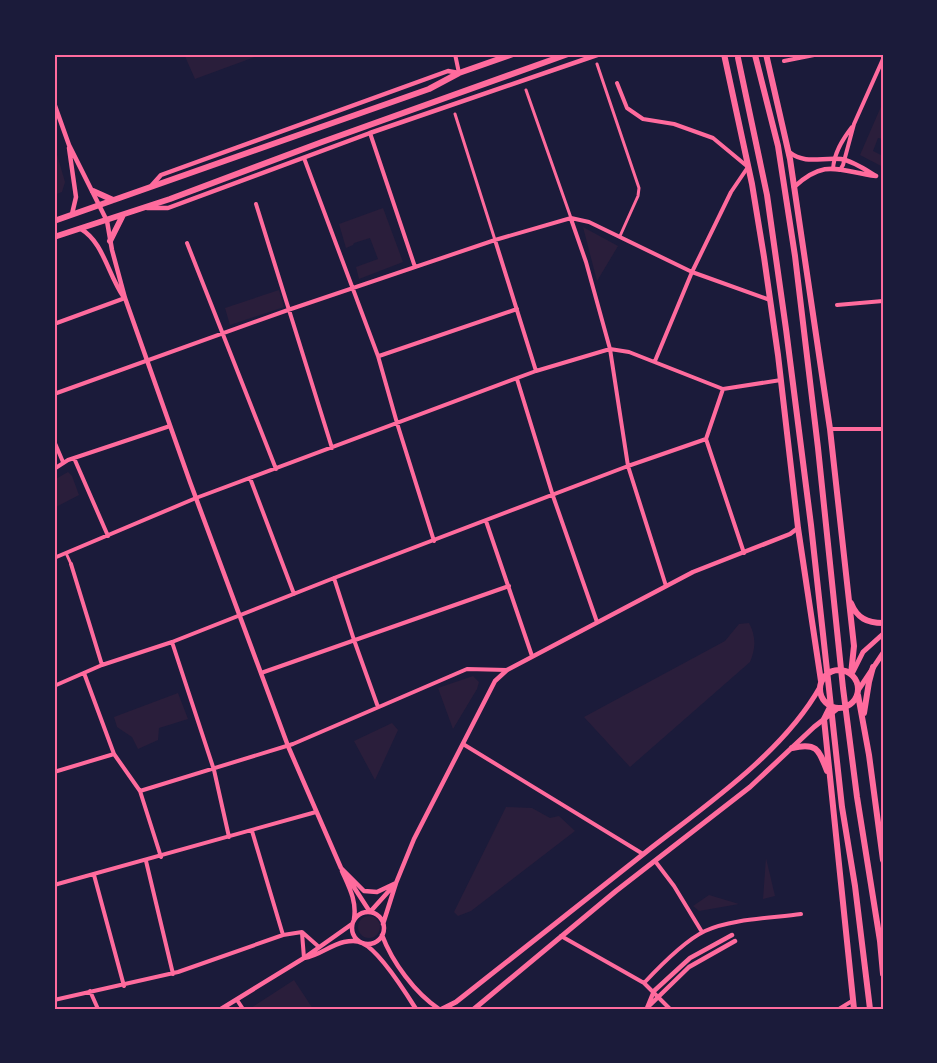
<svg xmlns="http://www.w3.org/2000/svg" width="937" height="1063" font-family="'Playfair Display',serif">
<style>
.green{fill:#2a1e3b}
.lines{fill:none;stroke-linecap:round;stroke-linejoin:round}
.pedestrian{stroke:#ff6b9d;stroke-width:3}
.minor{stroke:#ff6b9d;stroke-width:4}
.tertiary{stroke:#ff6b9d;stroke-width:4.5}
.secondary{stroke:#ff6b9d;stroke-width:5}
.primary{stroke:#ff6b9d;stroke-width:6}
.trunk{stroke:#ff6b9d;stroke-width:6}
.neatline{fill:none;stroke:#ff6b9d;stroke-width:2}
</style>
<rect width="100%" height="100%" fill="#1b1b3a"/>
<path class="green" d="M184,54H263L195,79Z
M883,102V139L878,138L873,151L883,156V167L860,155Z
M54,144L65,182L62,192L54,195Z
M383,208L403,262L359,279L356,267L378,259L370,238L354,243L353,245L346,248L339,224Z
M583,227L618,246L597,281Z
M279,290L284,307L230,325L225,308Z
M68,472L72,476L79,495L54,508V480Z
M749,623C756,636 756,648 750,662L630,767L584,717L725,641L739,624Z
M473,676L479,682L477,689L453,729L438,688Z
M178,693L188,719L159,728L158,740L138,749L132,737L117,727L114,717Z
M392,723L398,730L375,780L354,741Z
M506,807L532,808L550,818L559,816L575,831L471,911L458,916L454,912Z
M766,858L775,896L763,899Z
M709,895L739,904L699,911L693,906Z
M358 927a11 11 0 1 1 22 0a11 11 0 1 1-22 0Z
M294,980L313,1009H251V1008Z"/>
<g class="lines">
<path class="pedestrian" d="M597,64L639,188L638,196L620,236
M526,90L571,218
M455,114L495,240
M66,553L71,564"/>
<path class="minor" d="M455,54L459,73
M784,61L819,54
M617,83L627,108L643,119L674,124L713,138L748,167L731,192L692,272L655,361
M370,133L415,267
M304,158L378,356L397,423L434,541
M833,169C834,153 842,140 852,127
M840,170L843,165L854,124L883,59
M256,204L332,448
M571,219L586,262L610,349L628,466L666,586
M495,240L536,371
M187,243L276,469
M837,305L883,301
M54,324L125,298
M379,356L517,309
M517,379L553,496L597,622
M723,389L706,439L744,553
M54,394L288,310L495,240L571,218L589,222L692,272L770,300
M830,429H883
M54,441L63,462
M74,458L108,536
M54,469L68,460L170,426
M250,478L294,594
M486,521L532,656
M54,558L196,498L536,371L610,349L629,352L723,389L781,380
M71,564L102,665
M334,578L354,640L378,707
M172,642L214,770L229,837
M84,673L114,754L140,791L161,857
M261,673L509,586
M54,686L102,665L172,642L334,578L628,466L706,439
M463,744L643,854
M54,772L114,754
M140,791L293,744L467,669L507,670
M252,831L283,935
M146,861L173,974
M655,861L674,886L702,932
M94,875L124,986
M54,885L316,812
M302,933L304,958
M561,936L644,983L670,1009
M644,983C659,967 686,940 705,931C730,919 772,918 801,914
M90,991L98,1009
M54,1000L178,972L283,935L302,932L319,947
M237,1000L243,1009
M839,1009L852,1001"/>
<path class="tertiary" d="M54,103L69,145L107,221L112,250L125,298L190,482L288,746L341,868L364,891L377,892L396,883L414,839L495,681L507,670L693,572L790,534L798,528
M69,148L76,197L72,214
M789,152C806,165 821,157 841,159C853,161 866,170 876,176C838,171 826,158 794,187
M152,185L161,175L448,71L459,73
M147,208H168L370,133L600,54
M81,229C103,242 108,274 123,296
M342,871C349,887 357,901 354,919
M348,878L370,912L396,883L383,924
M352 928a16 16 0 1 1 32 0a16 16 0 1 1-32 0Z
M352,924L304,958C319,956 330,945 344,942C349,941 357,940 362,943C379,950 406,993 416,1009
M382,935C392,962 415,993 439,1009
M650,1005L689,967L735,941
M647,1008L654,991L690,958L732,935
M221,1009L304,958"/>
<path class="secondary" d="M853,672L863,652L883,634
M859,689L883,653
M442,1009L456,1002C519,952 582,902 646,852C705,806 783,753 820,687
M474,1009L616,891L750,787L814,727L837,709"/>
<path class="primary" d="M93,191L113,200
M54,221L429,89L459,73L513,54
M54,237L170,199L322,142L568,54
M110,241L123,215"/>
<path class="trunk" d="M724,54L752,184L764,257L778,355L798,528L821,681
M766,54L790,159L830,429L854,646L851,674
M755,55L778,146L795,256L818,448L843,688L857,797L880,941L883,974
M738,58L767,195L786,329L811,525L842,807L855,886L870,1009
M851,603C857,618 867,623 883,623
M820 689a19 19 0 1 1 38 0a19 19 0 1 1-38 0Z
M858,695L869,755L883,860
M830,707L824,719L854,1009
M864,713L869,682L873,667
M792,748C817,742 819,750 827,771"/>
</g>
<rect width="937" height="1063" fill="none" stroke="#1b1b3a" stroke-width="111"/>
<rect x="56" y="56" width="826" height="952" class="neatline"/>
</svg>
